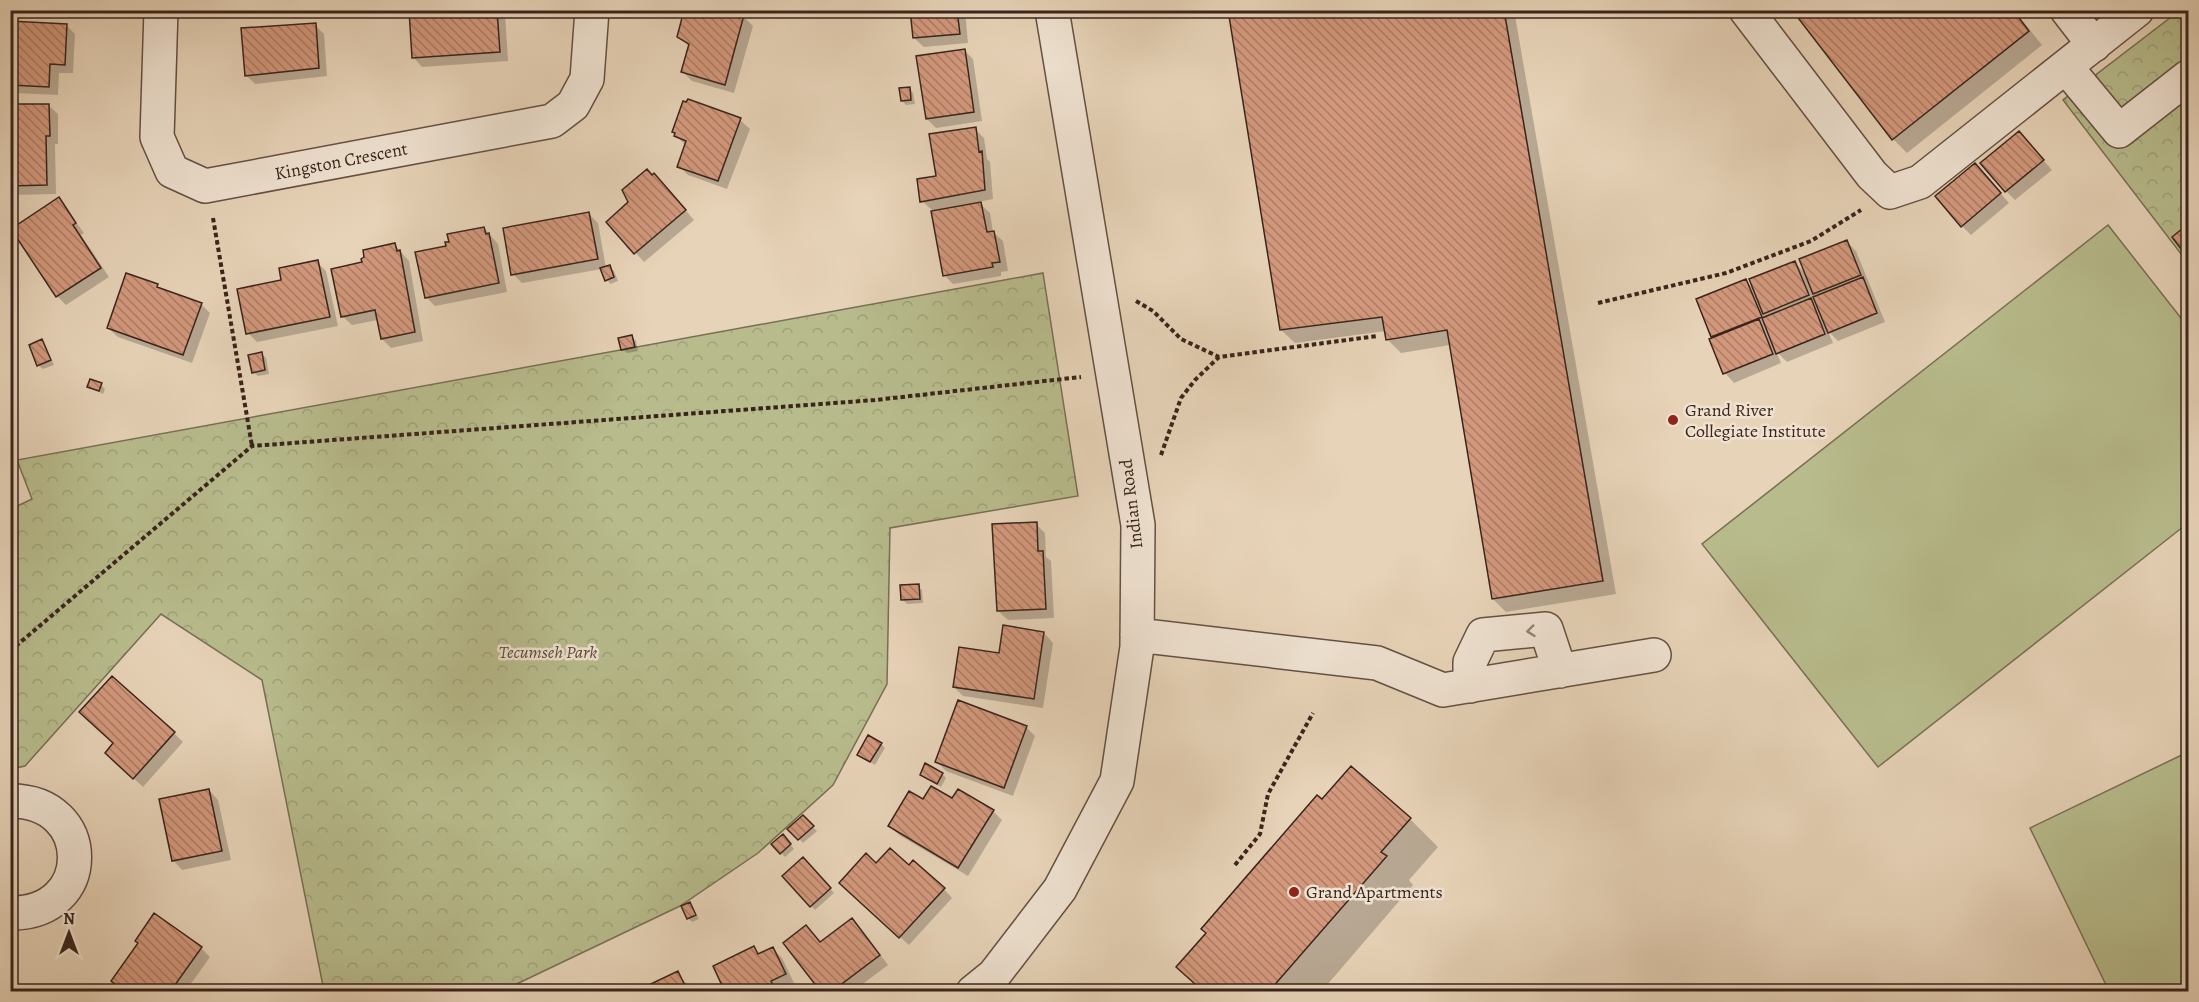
<svg xmlns="http://www.w3.org/2000/svg" width="2199" height="1002" font-family="Alegreya,serif">
<style>
.park{fill:url(#park-crowns);stroke:#787054;stroke-width:1.5}
.pitch{fill:#b8bc8d;stroke:#787054;stroke-width:1.5}
.shadow{fill:#0003}
.building{fill:url(#building-back-hatch);stroke:#39241c;stroke-width:1.5}
.lines{fill:none;stroke-linecap:round;stroke-linejoin:round}
.minor-casing{stroke:#645043;stroke-width:36}
.path{stroke:#39241c;stroke-width:4;stroke-dasharray:4.5 3;stroke-linecap:butt}
.minor{stroke:#efe2d1;stroke-width:33}
.oneway{stroke:#948376}
.poi-dot{fill:#8f2418;stroke:#efe2d1;stroke-width:2}
.labels{text-anchor:middle;stroke-width:5;stroke-linejoin:round;paint-order:stroke}
.street-label{font-size:18px;fill:#39241c;stroke:#efe2d1}
.poi-label{font-size:18px;fill:#39241c;stroke:#efe2d1;text-anchor:start}
.park-label{font-size:18px;font-style:italic;fill:#594a38;stroke:#efe2d1}
</style>
<defs>
<pattern id="park-crowns" width="20" height="18" patternUnits="userSpaceOnUse" patternTransform="scale(1.5)"><rect width="20" height="18" fill="#b8bc8d"/><path d="M2 6a3 3 0 1 1 6 0M12 15a3 3 0 1 1 6 0" fill="none" stroke="#9fa179"/></pattern>
<pattern id="building-back-hatch" width="6" height="6" patternUnits="userSpaceOnUse" patternTransform="scale(1.5)"><rect width="6" height="6" fill="#d3987c"/><path d="M-1 5l2 2M0 0l6 6M5-1l2 2" fill="none" stroke="#ac7c65"/></pattern>
</defs>
<rect width="100%" height="100%" fill="#e7d3b8"/>
<filter id="stains"><feTurbulence type="fractalNoise" baseFrequency=".00333" numOctaves="4"/><feColorMatrix values="0 0 0 0 .2 0 0 0 0 .09 0 0 0 0 .02 0 0 0 .5 -.17"/></filter>
<radialGradient id="worn" r=".72"><stop offset=".6" stop-color="#630" stop-opacity="0"/><stop offset="1" stop-color="#630" stop-opacity=".3"/></radialGradient>
<path class="park" d="M2179,11H2188V263L2063,100Z
M1043,273L1078,496L890,528L887,684L833,785L758,853L680,906L502,991H324L262,680L161,614L25,766L11,769V509L32,499L17,460Z"/>
<path class="pitch" d="M2108,225L2188,327V523L1878,767L1702,544Z
M2188,752V991H2109L2030,828Z"/>
<path class="shadow" d="M18,10H77V13Z
M254,10H310V18L259,16Z
M410,10H502L505,13L508,61L422,67L413,57Z
M722,10L744,17L753,26L734,93L692,81L683,72L690,47L679,37Z
M912,10H965L968,43L924,47L914,38Z
M1230,10H1514L1616,594L1506,612L1493,599L1450,345L1401,353L1387,339L1386,331L1295,343L1281,330Z
M1794,10H2014L2042,45L1907,153L1893,139Z
M10,23L66,25L75,34L73,73H59L58,95L15,93L10,88Z
M315,25L324,34L327,76L255,84L246,75Z
M964,50L973,59L982,121L936,128L927,119Z
M909,88L913,93L915,104L906,105L902,101Z
M48,105L58,114V144H55L56,194L10,195V106Z
M740,120L750,129L727,189L688,175L679,166L685,145L673,132Z
M975,129L984,138L987,159L990,162L993,199L978,202L990,213L993,232L1003,241L1008,271L1001,272V276L953,284L944,275L932,210L922,201Z
M2019,133L2052,170L2015,200L2006,191Z
M1984,174L2009,203L1971,235L1962,226Z
M655,175L694,220L644,262L608,222L630,203Z
M59,199L84,233L81,235L109,277L66,305L57,296Z
M589,214L598,223L606,268L609,267L614,271L618,281L610,284L602,269L522,283L513,274Z
M484,228L498,244L507,292L435,306L426,297L448,247Z
M1847,242L1856,251L1885,322L1838,341L1828,331L1833,343L1787,362L1776,351L1781,363L1734,383L1725,373L1698,300L1746,281L1755,290L1795,263L1807,275Z
M395,245L409,261L423,341L391,348L382,339L378,320L352,325L342,316L363,263Z
M317,262L326,271L338,326L257,342L248,333L283,281Z
M157,285L163,291L201,304L210,313L192,363L118,337L108,328Z
M632,337L636,341L638,351L627,353L622,349Z
M42,341L54,365L43,369L38,365Z
M261,353L266,358L269,374L258,376L253,372Z
M101,385L105,389L103,394L88,386Z
M1036,524L1045,533L1046,557L1051,561L1054,618L1008,620L998,611Z
M918,586L922,590L923,603L907,604L902,599Z
M1044,633L1053,643L1043,708L963,696L954,687L1000,655Z
M1026,727L1035,736L1013,796L946,771L937,762Z
M174,733L183,742L143,787L116,762Z
M881,744L885,748L875,765L859,755Z
M942,774L946,778L941,787L921,775Z
M209,790L218,800L231,860L182,870L173,860Z
M952,800L993,811L1002,820L968,876L899,835L890,826L924,801Z
M1322,802L1410,819L1438,847L1409,880L1413,885L1321,992H1202L1178,967Z
M803,817L817,831L803,843L790,829Z
M787,840L794,849L785,857L773,844Z
M803,859L834,893L815,910L784,876Z
M876,866L909,867L944,889L952,898L909,945L850,892Z
M689,904L699,919L692,922L688,918Z
M806,927L821,943L861,929L888,965L852,992H823Z
M201,948L210,957L185,992H124L113,981Z
M754,948L761,955L773,949L782,958L794,983L779,992H728Z
M677,973L694,992H638Z"/>
<path class="building" d="M409,10H497L500,52L412,58Z
M684,10H727L744,15L725,85L681,72L689,44L677,37Z
M910,10H957L960,34L913,38Z
M1228,10H1504L1603,581L1492,599L1447,330L1386,340L1382,317L1280,330Z
M1792,10H2013L2029,31L1892,140Z
M10,21L67,24L65,65L50,64L49,87L10,85Z
M316,23L319,68L245,76L241,28Z
M965,49L974,112L926,119L916,56Z
M910,87L911,100L901,101L899,88Z
M688,99L741,118L718,181L677,167L686,141L674,136L675,133L672,132L683,101L686,102Z
M10,104H49L50,136H46L47,185L10,186Z
M976,127L979,152L982,151L985,190L920,202L917,179L936,176L929,134Z
M2019,131L2044,160L2005,192L1980,163Z
M1975,163L2001,193L1961,227L1935,196Z
M647,169L652,175L654,173L686,210L634,254L606,222L628,202L622,190Z
M59,197L76,223L73,225L101,268L56,297L11,229Z
M981,202L987,232L994,231L1000,262L992,263L993,267L943,276L931,211Z
M589,212L598,259L511,275L503,228Z
M2188,224V258L2172,237Z
M484,227L486,234L489,233L499,283L425,298L415,252L446,246L445,242H449L447,234Z
M1847,240L1861,275L1813,294L1799,259Z
M395,243L397,251L400,250L415,332L381,339L375,310L341,317L331,269L362,262L361,259L364,257L363,250Z
M318,260L330,317L246,334L237,289L281,280L279,268Z
M1795,261L1809,295L1763,314L1749,279Z
M610,265L614,277L605,281L600,268Z
M126,273L158,284L157,287L202,303L183,355L107,328Z
M1863,277L1877,313L1828,333L1813,297Z
M1746,279L1762,317L1711,337L1696,299Z
M1811,298L1825,334L1776,354L1762,318Z
M1759,319L1773,354L1723,374L1709,339Z
M632,335L635,347L621,350L618,338Z
M42,339L51,360L37,366L29,345Z
M262,352L265,370L252,373L248,355Z
M90,379L102,383L99,391L87,387Z
M1037,522L1038,551H1043L1046,609L997,611L992,524Z
M919,584L920,599L901,600L900,585Z
M1003,625L1044,632L1034,699L953,687L959,647L999,653Z
M112,676L175,732L133,779L105,753L113,743L79,712Z
M958,700L1027,726L1004,788L935,762Z
M868,735L882,743L870,762L857,755Z
M925,763L943,773L937,784L920,775Z
M1351,766L1411,818L1381,852L1387,856L1271,989L1266,985L1260,992H1204L1176,967L1206,933L1201,929L1317,795L1322,799Z
M931,786L952,798L958,789L994,810L958,868L888,826L909,791L923,799Z
M209,789L222,851L172,861L159,799Z
M803,815L814,826L798,840L787,829Z
M783,834L791,844L780,854L771,844Z
M890,848L909,865L913,860L945,888L899,938L839,883L866,853L876,863Z
M803,857L831,888L810,907L782,876Z
M690,902L696,915L687,919L681,906Z
M154,913L202,947L170,992H126L111,981L138,943L135,941Z
M852,918L880,955L831,992H821L783,943L806,925L820,942Z
M754,946L758,954L773,947L786,974L771,981L776,992H725L713,966Z
M678,971L688,992H634Z"/>
<g class="lines">
<g class="minor-casing">
<path id="minor" d="M161,10L157,137L172,171L205,186L552,121L573,105L587,79L592,10
M1746,10L1872,175L1890,192L1920,182L2137,10
M2067,10L2094,45
M2066,67L2119,131L2188,77
M1137,635L1377,663L1443,690L1654,655
M1470,686V662L1483,635L1546,629L1560,671
M10,801C96,800 96,915 10,913
M973,992L994,975L1060,889L1117,781L1137,647L1138,525L1052,10"/>
</g>
<path class="path" d="M213,218L252,446
M1136,301L1153,311L1181,339L1219,357L1377,336
M1598,303L1726,273L1811,241L1861,210
M1161,455L1181,398L1195,380L1219,357
M10,651L252,446L875,400L1081,377
M1235,865L1260,834L1268,794L1313,713"/>
<use href="#minor" class="minor"/>
</g>
<defs><path id="oneway-chevron" d="M-2-3.5L2.5 0L-2 3.5" fill="none" stroke-width="1.6" stroke-linecap="round" stroke-linejoin="round" transform="scale(1.5)"/></defs>
<use class="oneway" href="#oneway-chevron" transform="translate(1531 631) rotate(174)"/>
<g class="poi-dot">
<circle cx="1673" cy="420" r="6"/>
<circle cx="1294" cy="892" r="6"/>
</g>
<g class="labels">
<g class="street-label">
<text transform="translate(341 161) rotate(-11)" y="6">Kingston Crescent</text>
<text transform="translate(1131 504) rotate(-97)" y="6">Indian Road</text>
</g>
<g class="poi-label">
<text x="1685" y="416">Grand River<tspan x="1685" dy="21">Collegiate Institute</tspan></text>
<text x="1306" y="898">Grand Apartments</text>
</g>
<g class="park-label">
<text x="548" y="658">Tecumseh Park</text>
</g>
</g>
<rect width="2199" height="1002" fill="none" stroke="#e7d3b8" stroke-width="36"/>
<rect x="12" y="12" width="2175" height="978" fill="none" stroke="#39241c" stroke-width="3"/>
<rect x="18" y="18" width="2163" height="966" fill="none" stroke="#39241c" stroke-width="1.5"/>
<g transform="translate(69 933)" stroke="#efe2d1" stroke-width="4.5" paint-order="stroke">
<path d="M0-4.5L10 22L0 15L-10 22Z" fill="#39241c"/>
<text y="-9" font-size="16" font-weight="bold" text-anchor="middle" fill="#39241c">N</text>
</g>
<rect width="100%" height="100%" filter="url(#stains)"/>
<rect width="100%" height="100%" fill="url(#worn)"/>
</svg>
